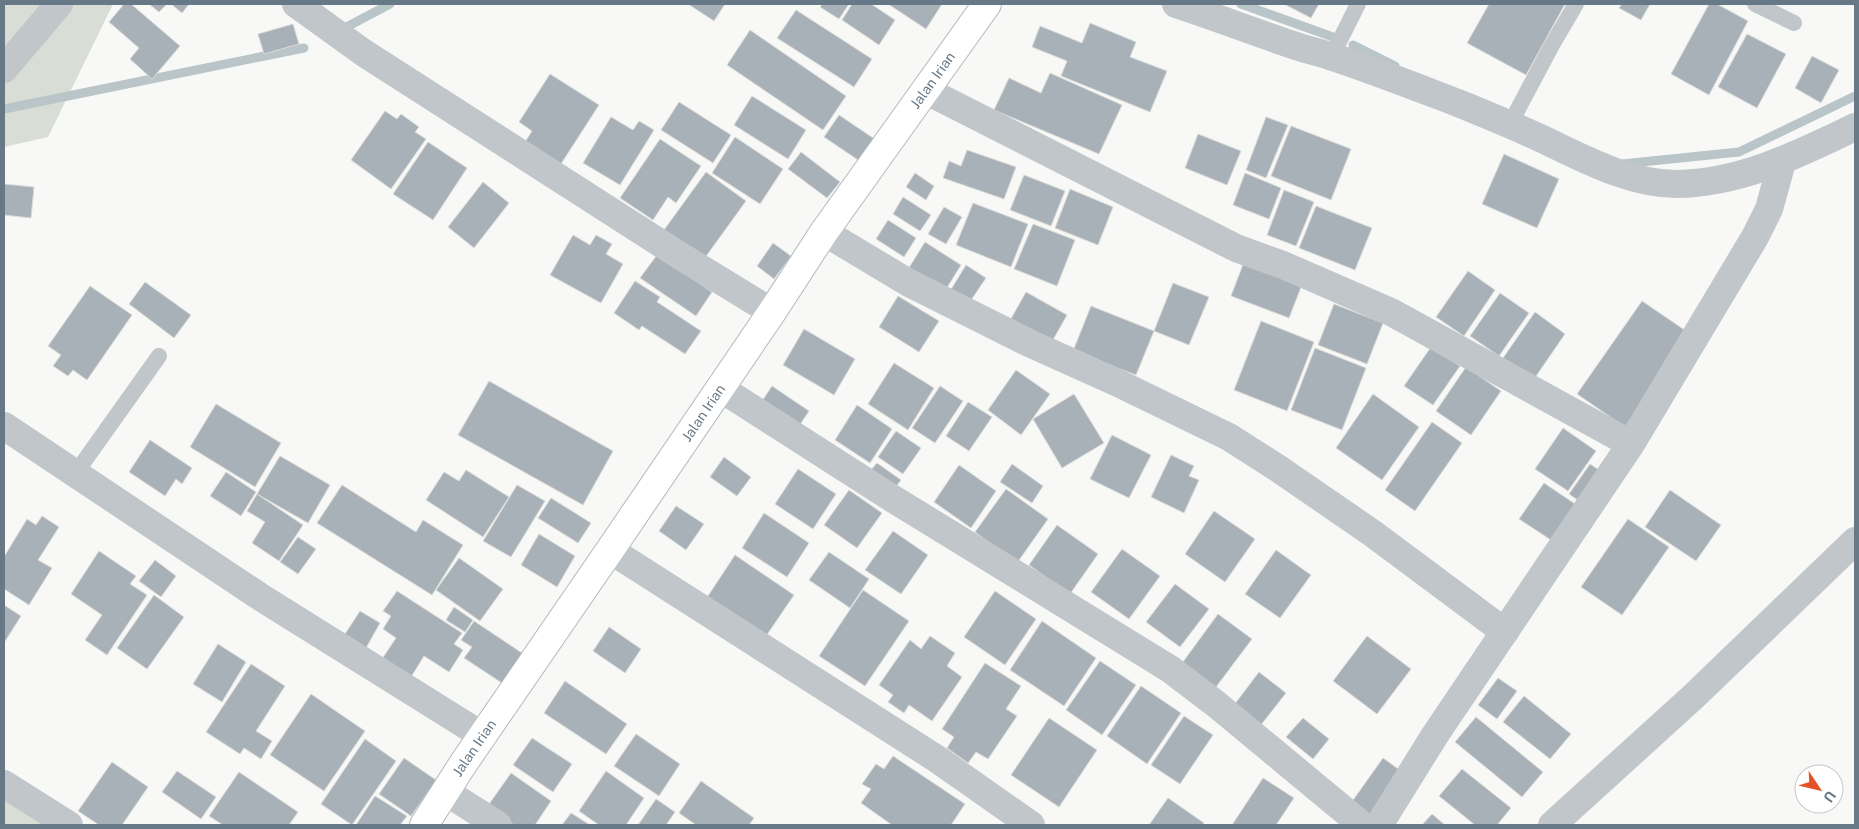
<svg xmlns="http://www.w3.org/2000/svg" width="1859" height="829" font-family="'Public Sans',sans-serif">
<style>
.green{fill:#d8ddd5}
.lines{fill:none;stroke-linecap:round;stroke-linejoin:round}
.stream{stroke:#b9c5c9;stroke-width:9}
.building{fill:#a8b1b7;stroke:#dadad8}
.primary-casing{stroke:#b3b8bc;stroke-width:30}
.lane{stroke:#c1c6ca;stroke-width:16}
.street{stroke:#c1c6ca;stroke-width:28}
.primary{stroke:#fff;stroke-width:28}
.labels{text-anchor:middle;stroke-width:5;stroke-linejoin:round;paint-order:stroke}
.street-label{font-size:14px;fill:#677987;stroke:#fff}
</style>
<rect width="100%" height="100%" fill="#f8f8f6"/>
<path class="green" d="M4,4H113L48,137L4,147Z
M4,797L52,825H4Z"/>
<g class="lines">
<path class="stream" d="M1241,4L1333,37
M339,31L390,4
M1353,45L1395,66
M4,109L304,48
M1622,164L1739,152L1855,96"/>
</g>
<path class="building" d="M124,4H131L180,46L152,79L130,59L139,48L109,22Z
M149,4H167L159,12Z
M171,4H189L182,13Z
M688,4H725L714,21Z
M823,4H849L839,19L820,7Z
M852,4H871L895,20L879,45L842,20Z
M888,4H942L926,29Z
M1284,4H1319L1311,18Z
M1489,4H1565L1526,75L1467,43Z
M1622,4H1650L1641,20L1619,8Z
M1709,4H1717L1748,21L1709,95L1671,74Z
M796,10L872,59L854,87L777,38Z
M1090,23L1136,42L1130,57L1167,71L1150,112L1061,76L1067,61L1032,47L1040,26L1082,43Z
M293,24L299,44L264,54L258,34Z
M750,30L846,96L823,130L727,65Z
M1747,34L1786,54L1757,108L1718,87Z
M1812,56L1839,70L1821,103L1795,88Z
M1050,73L1122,105L1099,154L994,110L1009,78L1041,93Z
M550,74L599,105L559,167L524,144L532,131L519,122Z
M752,96L806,130L788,159L734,125Z
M679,102L731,135L713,163L661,130Z
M385,111L397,119L401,114L419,127L415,132L426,139L391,189L351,160Z
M839,115L876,140L861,162L824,137Z
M611,117L633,130L639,121L654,130L620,185L583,163Z
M1266,117L1288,125L1266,178L1246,170Z
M1291,126L1351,149L1331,200L1271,176Z
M1198,134L1241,151L1227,185L1185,168Z
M735,137L783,169L760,204L712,173Z
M660,139L701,166L676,203L668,197L653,220L620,198Z
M428,142L467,168L433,220L393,194Z
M967,150L1016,167L1004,199L943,178L949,161L961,166Z
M801,152L840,182L827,198L788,169Z
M1504,154L1559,179L1537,228L1482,204Z
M706,172L746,201L704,259L664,230Z
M915,173L934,186L926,200L906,187Z
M1245,173L1281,188L1269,219L1233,205Z
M1024,175L1065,191L1051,226L1010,210Z
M483,182L509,203L474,248L448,227Z
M4,184L34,187L31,218L4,215Z
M1070,189L1113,207L1098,245L1055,228Z
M1284,190L1314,202L1296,246L1267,235Z
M903,197L931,215L920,231L893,214Z
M973,203L1028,224L1011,267L956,245Z
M1316,206L1372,228L1355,270L1299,248Z
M944,207L962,217L946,244L928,234Z
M888,220L916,238L904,257L876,239Z
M1033,224L1075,240L1057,286L1014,269Z
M573,235L590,245L596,235L612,244L606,254L623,264L601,303L550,275Z
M925,242L961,265L943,294L907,271Z
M773,243L791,256L774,279L757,266Z
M1247,254L1305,277L1289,318L1231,296Z
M657,255L712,292L696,316L640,278Z
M966,265L986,278L965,309L947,296Z
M1468,271L1495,290L1464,336L1436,317Z
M635,281L660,297L657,302L701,331L685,354L642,326L639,330L614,313Z
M145,282L191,315L174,338L129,304Z
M1173,283L1209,297L1189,345L1154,331Z
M90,286L132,315L87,380L73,370L68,376L53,366L61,355L48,346Z
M1026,292L1067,315L1049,347L1008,324Z
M1500,293L1529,313L1499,356L1470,336Z
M898,296L939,321L919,352L879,327Z
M1642,301L1689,333L1625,427L1577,394Z
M1334,304L1383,323L1367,364L1318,345Z
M1091,306L1154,331L1136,375L1073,351Z
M1535,312L1565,334L1534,379L1503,358Z
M1261,321L1314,342L1287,411L1234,390Z
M804,329L855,359L834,395L783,365Z
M1431,347L1460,366L1433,405L1404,386Z
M1315,348L1366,368L1342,430L1291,410Z
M894,363L934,388L908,430L868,404Z
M1466,367L1501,391L1471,435L1436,411Z
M1016,370L1050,394L1021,435L988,410Z
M489,381L613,451L583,505L458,435Z
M772,386L809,411L795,432L758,407Z
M940,386L963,401L935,443L912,428Z
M1074,394L1104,443L1062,468L1033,419Z
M1373,394L1419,427L1382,480L1336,448Z
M968,402L992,417L969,451L946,436Z
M216,404L281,443L255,487L190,447Z
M857,405L892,429L870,463L835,440Z
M1432,422L1462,443L1415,511L1385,490Z
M1563,428L1596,451L1568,491L1535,469Z
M896,431L921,448L903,474L878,457Z
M1112,435L1151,455L1129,498L1090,479Z
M150,440L192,468L182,484L176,479L165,496L129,472Z
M1171,455L1194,466L1189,476L1199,480L1184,513L1151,497Z
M280,456L330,485L308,523L257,494Z
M724,457L751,477L737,496L710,477Z
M877,463L901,480L895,488L870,471Z
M1012,464L1043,486L1032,503L1000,482Z
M1590,464L1606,475L1585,505L1569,494Z
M959,465L996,491L971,528L934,502Z
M798,469L836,494L813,529L775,504Z
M466,470L509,497L483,537L426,500L444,472L459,481Z
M226,472L256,492L241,516L210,496Z
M1544,483L1581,508L1557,544L1519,519Z
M342,485L416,532L423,520L463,545L432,595L317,523Z
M517,485L545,501L511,557L483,541Z
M1006,489L1048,519L1017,563L975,532Z
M849,490L882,513L857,548L824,525Z
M1670,490L1721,525L1696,561L1645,527Z
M257,494L303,525L279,561L252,543L265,522L247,511Z
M551,498L591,523L578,543L538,518Z
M676,506L704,524L686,550L659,531Z
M1214,511L1255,539L1225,582L1185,554Z
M764,513L809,543L787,577L742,548Z
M42,516L59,527L38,560L52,568L29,605L4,589V557L27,519L36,525Z
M1628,519L1669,547L1622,615L1581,587Z
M1057,525L1098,554L1070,594L1029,565Z
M893,531L928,555L901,594L865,570Z
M539,534L575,556L557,587L521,565Z
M298,537L316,549L298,574L280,562Z
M1122,549L1160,576L1129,619L1091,592Z
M1276,550L1311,575L1280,618L1245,594Z
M99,551L136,576L130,584L147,595L107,655L85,640L102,615L71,594Z
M829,552L869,579L850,608L809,580Z
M735,555L794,595L762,642L704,602Z
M459,558L503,589L480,621L436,590Z
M155,560L176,576L161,597L139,581Z
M1175,584L1209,609L1180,647L1146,622Z
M863,590L909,621L865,686L819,656Z
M397,591L462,633L454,644L463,650L449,672L424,656L411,677L382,659L396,638L383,629L391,616L383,611Z
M995,591L1036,619L1005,665L964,637Z
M154,595L184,617L147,669L117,648Z
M4,605L21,616L4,643Z
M454,607L473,620L465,632L446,620Z
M360,611L380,623L366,648L345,634Z
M1218,614L1252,639L1213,691L1180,666Z
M474,621L531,659L511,689L464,658L472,647L461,640Z
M1042,621L1096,658L1064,706L1010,670Z
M609,627L641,649L625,673L593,651Z
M930,636L955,653L947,666L962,677L932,721L909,705L904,713L888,702L893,695L879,685L910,640L921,649Z
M1367,636L1411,669L1377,714L1333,681Z
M218,644L246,662L222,702L193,684Z
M1100,661L1136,685L1102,735L1066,710Z
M985,663L1021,686L1006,709L1017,716L988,759L976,752L968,763L947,748L954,737L942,729Z
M251,664L285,686L256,731L272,741L261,759L244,748L240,754L206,732Z
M1259,672L1286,693L1257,730L1231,709Z
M1498,678L1517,691L1497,719L1478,705Z
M565,681L627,724L606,754L544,713Z
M1141,686L1181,713L1147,764L1107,736Z
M311,694L365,731L324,791L270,755Z
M1524,696L1571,734L1550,759L1503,722Z
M1184,716L1213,735L1180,784L1151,765Z
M1476,717L1543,772L1522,797L1455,742Z
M1049,718L1097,750L1059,807L1011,775Z
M1303,718L1329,739L1313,759L1286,737Z
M636,734L680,764L659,796L614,766Z
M532,738L572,764L553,792L513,765Z
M365,739L396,761L352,825L321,804Z
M893,756L965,804L951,825H892L861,803L871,789L862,784L876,764L884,769Z
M404,758L436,780L411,816L379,794Z
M1383,758L1408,776L1372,825L1346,810Z
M112,762L148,787L122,825H99L78,811Z
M1462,769L1511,808L1497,825H1475L1439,796Z
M177,771L216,797L201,819L162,792Z
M606,771L644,798L626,825H599L579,811Z
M239,772L298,812L289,825H223L209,816Z
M511,773L551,801L535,825H514L487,807Z
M1263,778L1294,798L1276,825H1232Z
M701,781L754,818L749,825H696L679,813Z
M375,796L407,816L400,825H356Z
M1168,798L1204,823L1202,825H1149Z
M656,799L675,812L666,825H638Z
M571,813L590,825H562Z
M1432,814L1445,825H1422Z"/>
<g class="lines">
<g class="primary-casing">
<g id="primary">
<path id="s1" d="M424,825L463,764L610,550L772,312L824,232L987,4"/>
</g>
</g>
<path class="lane" d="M1755,4L1794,23
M1332,56L1358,4
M1510,124L1552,45L1576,4
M75,474L159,356"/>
<path class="street" d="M296,4L364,53L682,257L772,312
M1176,4C1215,17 1252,31 1290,44C1304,49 1317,52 1330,56C1373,70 1416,87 1458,103C1485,114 1512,125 1538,137C1581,157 1628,184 1677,184C1742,183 1798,154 1855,127
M4,69L59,4
M925,90L1236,248L1283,265L1391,312L1631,444
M824,232L909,283L1029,343L1118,383L1229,437L1279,469L1372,533L1505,632
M720,388L890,497L1170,669L1216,704L1362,825
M4,426L259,596L483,736
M610,550L937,759L1031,825
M4,784L69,825
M446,792L498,825
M1379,825L1435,735L1631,444L1755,237L1769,209L1782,162
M1552,825L1694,696L1855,541"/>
<use href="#primary" class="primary"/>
</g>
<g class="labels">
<g class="street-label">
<text dy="5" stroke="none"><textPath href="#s1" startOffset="902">Jalan Irian</textPath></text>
<text dy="5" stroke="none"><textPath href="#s1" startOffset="498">Jalan Irian</textPath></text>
<text dy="5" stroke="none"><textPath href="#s1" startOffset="92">Jalan Irian</textPath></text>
</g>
</g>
<rect width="1859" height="829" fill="none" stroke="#677987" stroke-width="10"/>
<g transform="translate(1819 789) rotate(125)"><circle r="24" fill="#ffffff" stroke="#c2c9cf"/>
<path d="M0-4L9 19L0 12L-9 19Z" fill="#e65228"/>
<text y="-8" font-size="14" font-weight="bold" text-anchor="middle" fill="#677987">U</text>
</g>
</svg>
